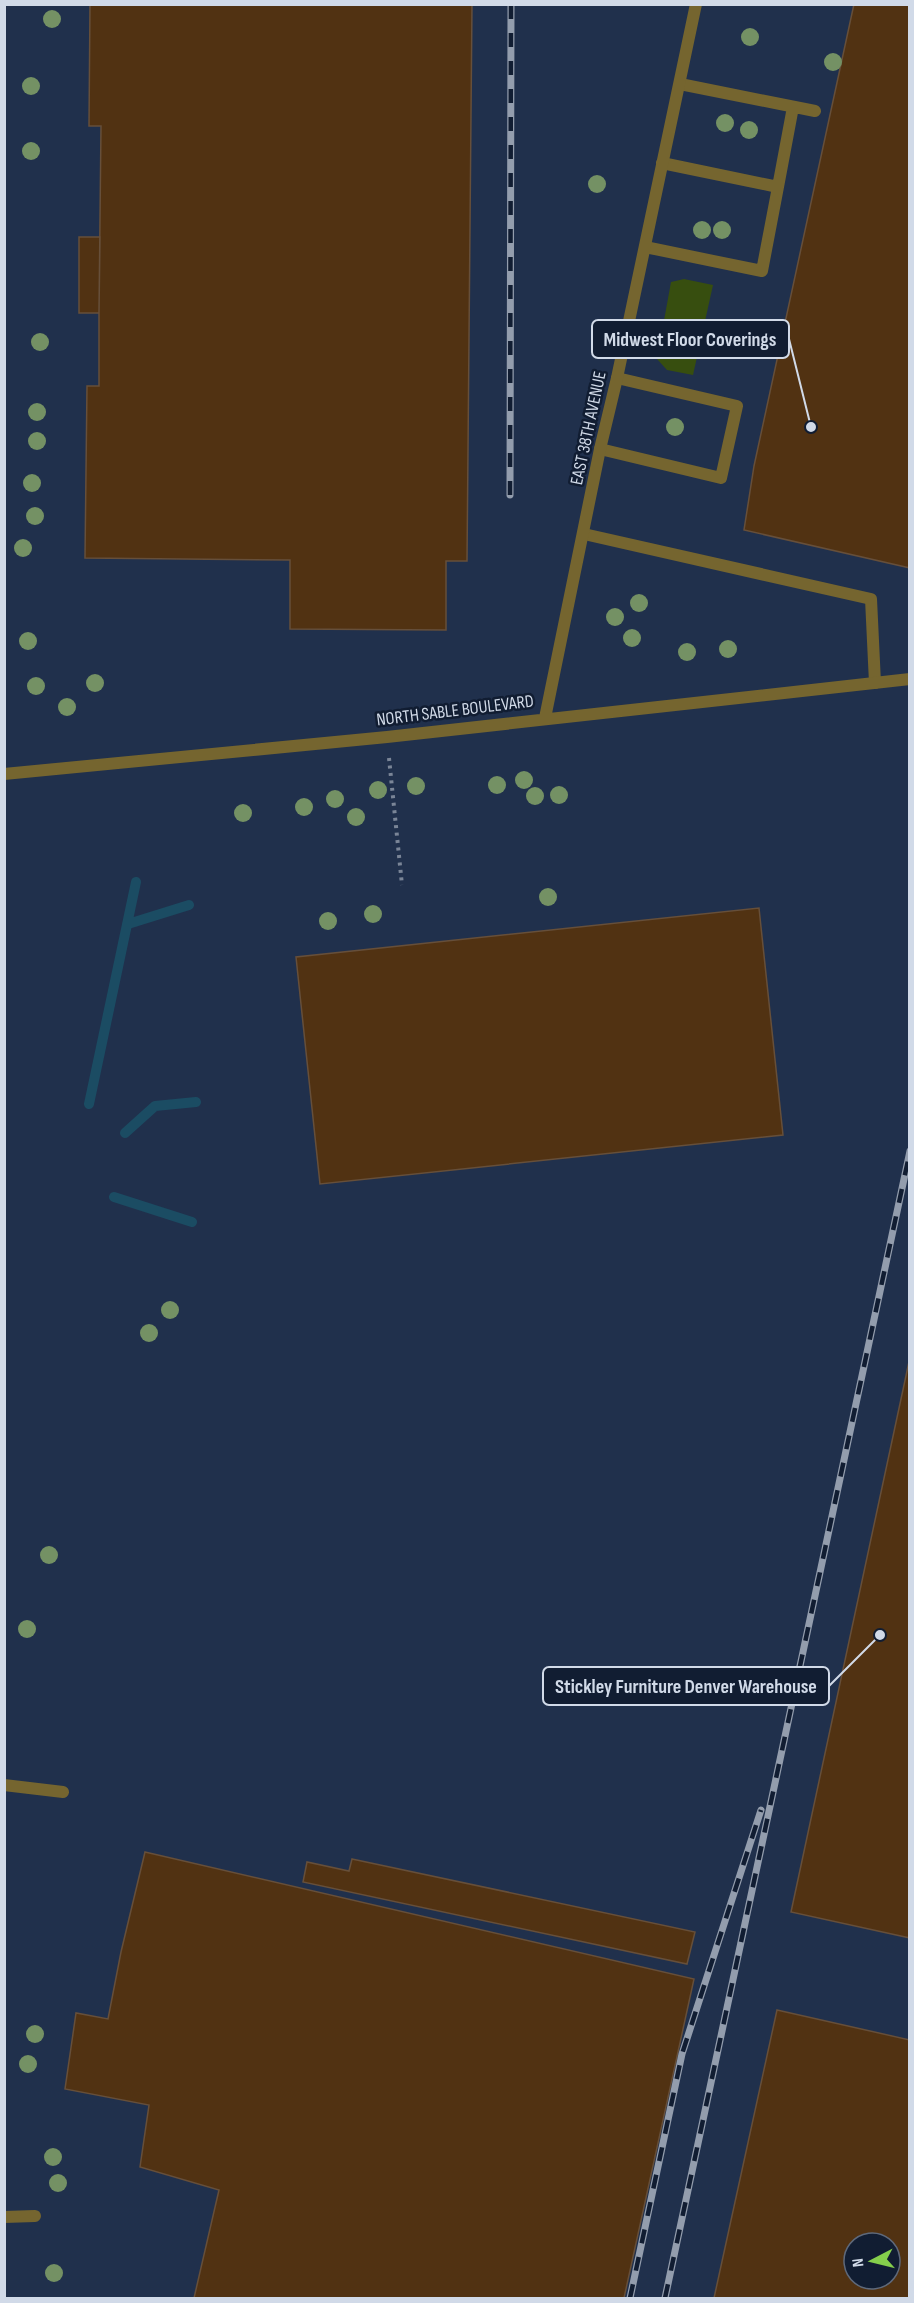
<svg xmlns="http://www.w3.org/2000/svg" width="914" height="2303" font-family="'Sofia Sans Condensed',sans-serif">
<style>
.built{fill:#20304c;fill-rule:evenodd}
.green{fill:#374e0f}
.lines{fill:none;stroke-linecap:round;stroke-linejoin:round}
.stream{stroke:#1b4c63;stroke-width:10}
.building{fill:#513212;stroke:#664f3a;stroke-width:1.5;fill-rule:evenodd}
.path{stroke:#7a8597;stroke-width:4;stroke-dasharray:3 4.5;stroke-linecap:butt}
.service{stroke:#75652f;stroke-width:12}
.minor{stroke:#75652f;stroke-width:12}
.rail-casing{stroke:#939dad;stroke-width:7}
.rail{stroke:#111d32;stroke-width:4.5;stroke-dasharray:14;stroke-linecap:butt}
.tree{fill:#749164}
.labels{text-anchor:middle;stroke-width:5;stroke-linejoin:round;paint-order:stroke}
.street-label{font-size:18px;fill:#d1dae8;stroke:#111d32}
.leader{fill:none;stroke:#d1dae8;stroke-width:2}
.callout-dot{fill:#d1dae8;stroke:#111d32;stroke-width:2}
.callout{fill:#111d32;stroke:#d1dae8;stroke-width:2}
.callout-label{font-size:20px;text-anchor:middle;font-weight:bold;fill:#d1dae8}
</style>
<rect width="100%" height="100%" fill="#1b273d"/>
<path class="built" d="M5,5H909V2298H5ZM854,2243H890V2279H854Z"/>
<path class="green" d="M684,279L713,285L693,375L667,370L657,359L671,282Z"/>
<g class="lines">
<path class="stream" d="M128,924L189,905
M89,1104L136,882
M125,1133L155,1106L196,1102
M114,1197L192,1222"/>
</g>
<path class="building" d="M90,4H472L467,561H446V630L290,629V560L85,558L87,386H99V313L101,126H89Z
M854,4H910V568L744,530L754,466Z
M79,237H100L99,313H79Z
M759,908L783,1135L320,1184L296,957Z
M910,1357V1938L791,1912Z
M145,1852L694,1979L624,2298H194L219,2190L140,2167L149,2105L65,2089L76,2013L108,2019L121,1952Z
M352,1859L695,1932L687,1964L303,1882L307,1862L349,1871Z
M777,2010L910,2040V2298H714ZM854,2243H890V2279H854Z"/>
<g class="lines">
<path class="path" d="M389,758L402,885"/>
<path class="service" d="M680,84L815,111
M778,187L793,107
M645,247L762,271L778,187L662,163
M600,449L721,478L737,406L617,378
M584,534L871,599L875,683
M4,1785L63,1792
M4,2217L35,2216"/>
<path class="minor" d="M545,718L600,449L617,378L696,4
M4,774L387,737L910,679"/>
<g class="rail-casing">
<path id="rail" d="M510,495L511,4
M630,2298L682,2054L761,1810
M665,2298L910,1151"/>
</g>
<use href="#rail" class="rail"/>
</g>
<g class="tree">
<circle cx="52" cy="19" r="9"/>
<circle cx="750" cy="37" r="9"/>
<circle cx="833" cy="62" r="9"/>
<circle cx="31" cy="86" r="9"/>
<circle cx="725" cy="123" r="9"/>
<circle cx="749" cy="130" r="9"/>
<circle cx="31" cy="151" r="9"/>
<circle cx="597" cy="184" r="9"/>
<circle cx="702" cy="230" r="9"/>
<circle cx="722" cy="230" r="9"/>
<circle cx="40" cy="342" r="9"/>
<circle cx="37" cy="412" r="9"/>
<circle cx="675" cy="427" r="9"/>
<circle cx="37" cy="441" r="9"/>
<circle cx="32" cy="483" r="9"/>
<circle cx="35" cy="516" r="9"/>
<circle cx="23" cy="548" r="9"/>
<circle cx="639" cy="603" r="9"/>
<circle cx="615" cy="617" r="9"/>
<circle cx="632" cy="638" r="9"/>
<circle cx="28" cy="641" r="9"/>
<circle cx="728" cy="649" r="9"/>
<circle cx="687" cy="652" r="9"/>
<circle cx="95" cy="683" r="9"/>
<circle cx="36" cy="686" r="9"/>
<circle cx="67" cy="707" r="9"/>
<circle cx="524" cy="780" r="9"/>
<circle cx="497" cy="785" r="9"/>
<circle cx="416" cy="786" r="9"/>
<circle cx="378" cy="790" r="9"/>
<circle cx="559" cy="795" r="9"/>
<circle cx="535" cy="796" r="9"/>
<circle cx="335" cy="799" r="9"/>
<circle cx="304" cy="807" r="9"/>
<circle cx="243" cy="813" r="9"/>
<circle cx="356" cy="817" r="9"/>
<circle cx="548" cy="897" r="9"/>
<circle cx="373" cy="914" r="9"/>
<circle cx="328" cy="921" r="9"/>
<circle cx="170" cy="1310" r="9"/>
<circle cx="149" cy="1333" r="9"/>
<circle cx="49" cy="1555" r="9"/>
<circle cx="27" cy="1629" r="9"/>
<circle cx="35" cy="2034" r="9"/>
<circle cx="28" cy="2064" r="9"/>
<circle cx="53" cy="2157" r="9"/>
<circle cx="58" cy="2183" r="9"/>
<circle cx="54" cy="2273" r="9"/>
</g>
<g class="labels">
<g class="street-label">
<text transform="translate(588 428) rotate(-78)" y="6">EAST 38TH AVENUE</text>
<text transform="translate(455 710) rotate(-7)" y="6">NORTH SABLE BOULEVARD</text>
</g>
</g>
<path class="leader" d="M811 427L789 339M880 1635L829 1686"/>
<g class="callout-dot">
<circle cx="811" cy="427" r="6"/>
<circle cx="880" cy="1635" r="6"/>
</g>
<g class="callout">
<rect x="592" y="320" width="197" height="38" rx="6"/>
<rect x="543" y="1667" width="286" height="38" rx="6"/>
</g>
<g class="callout-label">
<text x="690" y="346">Midwest Floor Coverings</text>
<text x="686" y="1693">Stickley Furniture Denver Warehouse</text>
</g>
<rect width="914" height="2303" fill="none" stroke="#d1dae8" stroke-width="12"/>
<g transform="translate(872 2261) rotate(263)"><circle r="28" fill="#111d32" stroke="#5e697b" stroke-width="1.5"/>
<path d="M0-4.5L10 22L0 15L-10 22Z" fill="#85cf4c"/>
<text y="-9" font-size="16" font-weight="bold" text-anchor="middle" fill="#d1dae8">N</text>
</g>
</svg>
